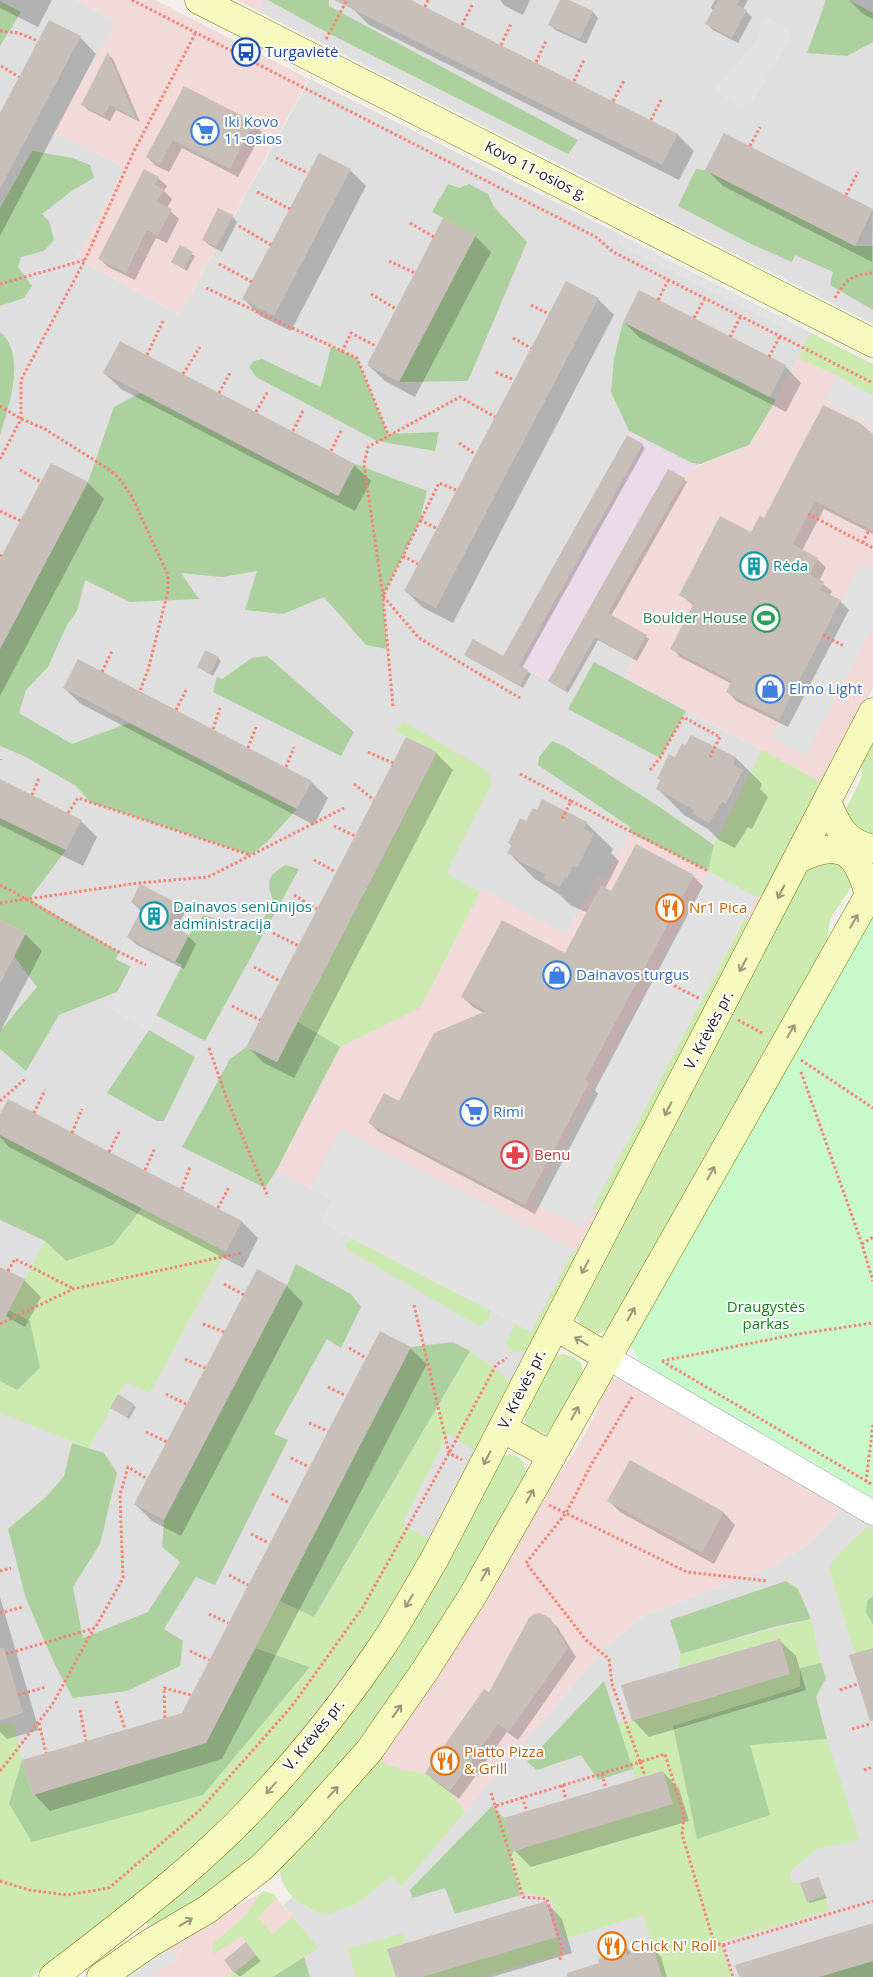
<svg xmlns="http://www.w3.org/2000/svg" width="873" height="1977" font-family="'Open Sans',sans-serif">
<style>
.residential{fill:#e0dfdf}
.commercial{fill:#f2dad9}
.industrial{fill:#ebdbe8}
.grass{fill:#cdebb0}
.forest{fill:#add19e}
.park{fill:#c8facc}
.parking{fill:#e2e2e2}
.shadow{fill:#0003}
.building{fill:#c7bfb8}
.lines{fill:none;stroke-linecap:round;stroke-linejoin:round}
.minor-casing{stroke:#a9a9a9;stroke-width:25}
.secondary-casing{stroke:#707d05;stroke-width:29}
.path{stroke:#fa8072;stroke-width:3;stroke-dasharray:2.5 2.5;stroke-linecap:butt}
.minor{stroke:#fff;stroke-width:24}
.secondary{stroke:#f7fabf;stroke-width:28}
.oneway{stroke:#979978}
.labels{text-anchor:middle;stroke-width:4;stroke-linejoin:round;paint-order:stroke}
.transit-label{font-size:15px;fill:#164399;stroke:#fff;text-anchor:start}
.shop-label{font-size:15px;fill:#366cbe;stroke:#fff;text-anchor:start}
.street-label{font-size:15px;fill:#222;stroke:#fff}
.culture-label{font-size:15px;fill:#0d838f;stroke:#fff;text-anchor:start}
.leisure-label{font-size:15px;fill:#27864d;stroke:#fff;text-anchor:end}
.food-label{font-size:15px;fill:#c56008;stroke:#fff;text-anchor:start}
.health-label{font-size:15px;fill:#be3a42;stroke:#fff;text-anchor:start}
.park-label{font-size:15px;fill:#0c8416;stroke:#fff}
</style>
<rect width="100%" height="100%" fill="#f2efe9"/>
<path class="residential" d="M0,0H76L116,22L54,132L125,168L77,258L179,315L310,79L617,233L621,245L789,329L800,327L811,333L776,400L749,445L629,431L503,656L464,655L519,686L528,670L565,691L595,637L633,659L625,678L824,784L764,896L605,880L598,876L566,935L420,1008L277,1171L332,1200L321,1222L537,1335L511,1390L387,1617L329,1699L271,1769L32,1977H0Z
M263,0H873V324L258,11Z
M842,1508L873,1525V1977H273L319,1948L283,1905L293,1897L309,1909L357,1904L391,1876L402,1885L604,1649L619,1635L647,1614L770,1568L814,1540Z"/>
<path class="commercial" d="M76,0H155L309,79L179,315L77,258L125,168L53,132L116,22Z
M237,0H263L258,11Z
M811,333L873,364V688L824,784L625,678L633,659L595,637L689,470L749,445L776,400Z
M629,832L708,871L756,897L764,896L537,1335L320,1222L332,1200L276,1171L340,1047L420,1008L482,889L566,935L598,876L605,880Z
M613,1378L624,1379L842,1508L814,1540L770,1568L647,1614L619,1635L604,1649L402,1886L391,1876L357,1904L325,1915L309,1909L293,1897L281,1881L280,1869L573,1454L594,1418L606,1381Z
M264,1891L273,1894L319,1948L273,1977H150L179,1958L164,1947Z"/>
<path class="industrial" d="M629,431L692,463L701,464L689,470L565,691L529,670L520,686L464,655L503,656Z"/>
<path class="grass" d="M811,333L873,364V396L836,375L798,358Z
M405,722L486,770L490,775L492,782L446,873L480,892L420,1008L340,1047L298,1022L437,753L395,731L401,724Z
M873,738V844L843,815L860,781L862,773L861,763Z
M762,750L824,784L764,896L756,897L708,871L714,845Z
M839,856L853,884L830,919L827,945L651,1257L607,1329L598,1334C587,1331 581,1327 576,1316L584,1289L807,862Z
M745,918L749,925L603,1208L592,1210Z
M142,1208L226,1252L150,1393L127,1382L118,1395L89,1448L0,1413V1381L17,1390L30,1322L9,1311L45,1241L66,1260L113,1245Z
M352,1239L490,1310V1319L482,1325H477L347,1249L346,1243Z
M574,1250L579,1253L533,1345L521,1352L510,1351L506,1343L515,1324L531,1332Z
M470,1351L504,1375L511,1390L478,1452L448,1434L402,1524L431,1540L387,1617L271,1769L245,1797L161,1877L32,1977H0V1724H14L22,1760L9,1804L203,1795L310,1667L255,1648L280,1601L315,1617Z
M562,1354L572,1356L581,1363L583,1375L557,1423L547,1433C539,1432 527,1430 525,1420C522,1408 545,1371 551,1359Z
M510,1454C529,1460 527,1471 521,1486L425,1652L382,1714L327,1781L279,1835L224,1881L157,1925L151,1926L146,1921L245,1830L502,1457Z
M871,1523L873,1525V1596L867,1601V1613L873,1624V1648L855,1654L829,1568L837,1555Z
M811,1619L821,1663L800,1668V1687L674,1726L749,1744L827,1739L860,1840L816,1849L790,1872L792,1883H800L807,1901L825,1895L829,1910L721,1942L733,1977H662L643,1915L564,1939L551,1899L520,1890L510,1860L514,1851L673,1804L663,1771L635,1779L618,1723L632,1721L790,1674L780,1639L678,1668L681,1654Z
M374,1759L402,1770L425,1773L450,1791L465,1812L402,1886L391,1876L357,1904L325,1915C301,1905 283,1896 280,1869Z
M264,1891L273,1894L277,1898L258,1917L272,1934L293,1917L319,1948L273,1977H228L256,1955L242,1936L213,1954L212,1947L215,1942C225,1933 236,1925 245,1916C252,1908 257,1895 264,1891Z
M402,1933L406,1943L387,1949L396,1977H356L348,1949Z
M557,1937L562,1953L482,1977H422Z"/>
<path class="forest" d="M268,0H329V6L578,140L568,154L326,32Z
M826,0H849L873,13V42L847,56L807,53Z
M0,1L21,12L0,46Z
M32,151L73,158L90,165L94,178L73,190L42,214L49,221L54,240L44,251L21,257L18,267L32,286L24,298L0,306V208Z
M696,169L705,170L855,246H873V310L830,285L833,272L795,255L792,262L749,243L678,206Z
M448,184L460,188L469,184L488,194L494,207L527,242L468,381L399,382L475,235L432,212Z
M623,322L776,400L749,445L701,464L692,463L629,431L611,392L614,359Z
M0,332C27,354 9,406 0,435Z
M331,347L357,358L388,434L439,432L435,451L377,441L256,377L249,367L254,361L262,359L321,387Z
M140,393L338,496L355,464L427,491L420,520L383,596L387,649L366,645L324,597L283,614L245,610L257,571L222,577L181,573L199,599L130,602L85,580L77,611L67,625L48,667L26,690L19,713L72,744L129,723L297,809L267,842L251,855L90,802L76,786L24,756L0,746V649L88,482L114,407Z
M267,656L354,732L341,756L213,692L217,677L222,679L252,658Z
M594,662L686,711L660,758L568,709Z
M552,741L564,746L655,804L714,845L708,871L629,832L630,827L538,765L539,757Z
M0,818L66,850L29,899L119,952L116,959L131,966L117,992L59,1015L26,1071L0,1049V1031L37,987L14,956L26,933L0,920Z
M286,865L299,869L205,1041L156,1015L182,966L175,962L189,935L203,915L254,931L274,904C267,882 265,877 286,865Z
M298,1022L340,1047L276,1171L265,1188L182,1147L230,1059L246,1047L277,1062Z
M149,1030L195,1057L164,1121H157L107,1093Z
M0,1135L142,1208L113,1245L66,1261L45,1241L0,1220Z
M296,1264L351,1294L361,1307L341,1348L327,1339L274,1434L288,1440L215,1585L196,1577L164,1629L183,1641L180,1666L127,1691L73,1698L56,1667L26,1599L8,1529L47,1496L64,1476L72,1443L104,1453L117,1473L100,1544L73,1587L83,1638L148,1612L180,1562L162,1547L164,1520L287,1285Z
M0,1306L30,1321L40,1368L17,1390L0,1381Z
M453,1342L470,1351L314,1617L280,1601L411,1347Z
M786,1581L798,1589L811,1619L777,1626L681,1654L670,1620Z
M873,1596V1624L866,1613L867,1601Z
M255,1648L310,1667L203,1795L32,1842L9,1804L22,1760L33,1795L206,1743Z
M821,1663L826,1678L816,1697L827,1739L750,1745L770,1815L697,1839L673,1726L800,1687V1668Z
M604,1681L633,1769L598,1780L581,1755L537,1770L527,1762Z
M492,1806L504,1818L514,1851L510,1860L521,1895L455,1914L445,1888L412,1898L410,1890Z
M304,1957L310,1977H273Z
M873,1961V1977H819Z"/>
<path class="park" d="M873,910V1502L641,1366L631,1346V1338Z"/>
<path class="parking" d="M765,16L786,27L792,35L752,103L741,107L714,90L754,43Z
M617,233L800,327L789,329L621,245Z
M836,375L873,396V429L861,420L824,401Z
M861,563L873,569V626L806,756L771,738Z
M708,871L756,897L582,1228L533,1203Z
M127,937L182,965L149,1030L109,1009L131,967L116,959Z
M341,1129L574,1250L531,1332L320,1222L332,1200L310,1188Z
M164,1947L179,1958L150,1977H118Z"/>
<path class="shadow" d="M0,0H52L38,27L0,8Z
M357,0H409L678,135L694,151L679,180L369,25L352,8Z
M500,0H530L523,15L505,6Z
M561,0H566L593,12L598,18L586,44L555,30L550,24Z
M715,0H748L743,9L752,17L738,43L713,30L707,24L714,11L711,8Z
M849,0H873V19L863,14Z
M80,37L96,54L0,236V116Z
M108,55L113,59L140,122L116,110L110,121L88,110L83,105Z
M184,87L253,123L262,132L238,177L182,148L169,172L156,166L147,157Z
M724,134L873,210L872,262L723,186L706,169Z
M350,170L366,186L291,331L260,316L244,299Z
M158,178L167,186L164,191L172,199L167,208L179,219L167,243L156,238L135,280L108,267L100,259Z
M232,216L237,222L222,252L209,245L203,239Z
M475,236L491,252L415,397L385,381L368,365Z
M180,247L195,256L187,271L172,262Z
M598,299L614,315L453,623L422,607L405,590Z
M624,322L785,366L801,383L786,412L640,338Z
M104,373L354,465L371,481L355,511L121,389Z
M873,435V534L824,509L802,550L817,559L826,567L819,581L832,591L829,596L840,601L849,610L788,727L736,701L728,692L732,684L680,657L672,648L694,606L681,595L751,534L765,519Z
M642,445L645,448L522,668L531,674L523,688L469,658L466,655L503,658Z
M52,464L88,483L104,499L0,696V562Z
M684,479L687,482L611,616L649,639L637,661L598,640L568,693L553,684L550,681Z
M218,658L221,661L213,676L198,667Z
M64,688L311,782L328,798L314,825L81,704Z
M691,737L736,758L762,784L760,789L768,797L752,829L748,827L735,848L719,840L708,829L684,815L658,789L675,759L686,747Z
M436,753L453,770L294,1078L264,1063L248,1047Z
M0,781L81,821L97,837L83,866L0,825Z
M527,823H586L613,849L611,853L619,861L605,889L612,892L693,876L703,886L595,1090L598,1094L535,1214L379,1132L369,1122L399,1102L484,1013L473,1007L462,997L566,954L588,913L570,905L559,894L535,879L509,853L512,846L509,843Z
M132,902L176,904L185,912L176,930L188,936L196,944L184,969L137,945L128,937L141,911Z
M0,921L25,934L42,951L0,1032Z
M8,1101L242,1222L258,1238L243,1268L9,1147L0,1137V1117Z
M0,1268L24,1280L41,1297L25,1327L0,1313Z
M257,1271L287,1286L303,1303L181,1536L152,1521L135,1504Z
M410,1348L427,1364L222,1759L50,1811L34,1794L182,1714Z
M119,1396L136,1407L129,1419L112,1408Z
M630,1462L724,1513L735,1525L714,1564L620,1512L609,1501Z
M0,1597L39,1730L7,1739L0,1732Z
M549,1619L558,1628L576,1657L518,1740L507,1732L459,1799L435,1781L426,1773Z
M779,1640L796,1656L806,1690L649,1737L633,1720Z
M663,1772L679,1789L689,1821L531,1867L515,1851Z
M818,1879L827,1898L810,1903L808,1901Z
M546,1902L562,1919L572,1953L492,1977H397Z
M873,1925V1977H740Z
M622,1943L630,1951L632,1955L653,1949L661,1957L667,1977H584L601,1964Z
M251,1950L261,1961L240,1977L234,1972Z"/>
<path class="building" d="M334,0H411L678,134L662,165Z
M560,0H569L593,11L580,39L548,25Z
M718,0H740L737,5L747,10L732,38L705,24Z
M49,20L81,36L0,189V113Z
M108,52L136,119L110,105L104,116L81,105Z
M184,86L254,122L230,169L173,140L160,165L146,157Z
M724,133L873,209L855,246L705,170Z
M319,153L351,169L274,316L242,299Z
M144,169L159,177L155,185L164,189L157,202L172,209L158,235L147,230L126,273L98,259Z
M218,208L233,215L216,247L202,240Z
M443,218L476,235L399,382L367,365Z
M180,245L193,252L184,269L171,262Z
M566,281L599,298L436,608L404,591Z
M639,290L786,365L770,397L623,322Z
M120,341L355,464L338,496L103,373Z
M823,405L860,423L873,434V531L815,501L793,544L818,558L810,574L824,582L820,590L841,600L779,720L726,692L732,681L670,649L694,603L679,595L720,516L751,532L760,515L764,518Z
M627,435L643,444L519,665L528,670L520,686L464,655L473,639L503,656Z
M51,463L88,482L0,649V559Z
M668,469L685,478L608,613L647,635L633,659L595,637L565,691L548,681Z
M205,650L219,657L210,674L197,667Z
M78,659L312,781L297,809L63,688Z
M691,735L736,757L733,765L743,770L726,804L722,802L709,823L692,814L694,810L656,789L660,780L657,779L669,754L675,757L682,743L685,745Z
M406,737L437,752L277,1062L246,1047Z
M0,779L82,820L66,850L0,818Z
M542,799L587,822L584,829L594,834L577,868L573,866L567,878L565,877L560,887L543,879L545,874L518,861V859L507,853L512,845L508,843L520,818L526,821L533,808L537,810Z
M636,844L694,875L585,1080L589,1083L525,1205L368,1123L384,1093L399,1101L434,1033L486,1011L461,997L502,920L565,953L601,885L611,891Z
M140,884L177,903L166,923L189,935L175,962L127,937L142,908L131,902Z
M0,920L26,933L0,984Z
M8,1099L242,1221L226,1252L0,1135V1114Z
M0,1267L25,1279L0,1328Z
M257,1269L287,1285L164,1520L134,1504Z
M380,1331L411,1347L206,1743L33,1795L22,1760L182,1713Z
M118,1394L134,1404L127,1417L110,1408Z
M630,1460L724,1512L702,1553L607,1501Z
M540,1613L550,1618L568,1648L509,1732L498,1724L450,1791L425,1773L484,1689L489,1692L529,1618L534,1614Z
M780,1639L790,1674L632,1721L621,1685Z
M0,1648H4L23,1713L0,1720Z
M873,1648V1721H870L849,1655Z
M663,1771L673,1804L514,1851L504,1818Z
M819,1877L825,1895L807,1902L800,1883Z
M546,1901L557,1937L422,1977H396L387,1949Z
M873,1923V1961L819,1977H739L735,1965Z
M622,1941L627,1955L653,1947L662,1977H567V1973L599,1963L598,1959L604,1957L601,1948Z
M246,1942L256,1955L234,1973L224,1960Z"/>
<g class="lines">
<g class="minor-casing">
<path id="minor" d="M607,1357L873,1513"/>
</g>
<g class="secondary-casing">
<path id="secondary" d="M199,0L873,343
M827,802C838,828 844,842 873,849
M798,859C842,838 857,851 869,895
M555,1326L607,1357
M502,1428L552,1456
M53,1977C128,1919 205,1862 268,1791C309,1747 347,1698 381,1648C400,1620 416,1590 434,1560L873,712
M101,1977L150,1943L208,1909L262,1867L304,1824L369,1751L426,1669L473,1595L873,888"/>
</g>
<path class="path" d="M132,0L596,237L613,252L873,383
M425,7L428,0
M462,25L472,5
M0,31L19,33L38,41
M326,39L347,0
M501,45L511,24
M536,62L546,41
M1,66L19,77
M574,81L584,60
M613,101L625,79
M651,120L662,98
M750,146L760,127
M276,158L308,173
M257,192L290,209
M846,195L858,172
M410,223L434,237
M239,226L271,245
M389,261L415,273
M219,264L252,282
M0,284L85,260
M206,288L357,358L388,434
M371,294L396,309
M835,298C845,280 852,275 873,273
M658,300L669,279
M531,305L549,314
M694,318L705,298
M730,337L741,316
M513,338L531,348
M342,352L351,333L376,346
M147,355L163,321
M769,357L780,336
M496,372L514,380
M183,374L200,347
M219,393L231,371
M0,406L21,419L43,428L107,468L119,478L131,495L168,575V591L148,670L140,691
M256,412L268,391
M293,431L303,411
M459,443L475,454
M331,451L341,431
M0,459L21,419V380L85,260L133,153L196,32
M20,470L41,482
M456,490L439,483L383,596L419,638L520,698
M0,511L21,521
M808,514L873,548
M420,520L436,528
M863,543L869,529
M0,555L2,556
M403,556L418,564
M823,635L844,646
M102,672L112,651
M393,706L383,596L364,464L368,447L460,397L495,417
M176,710L186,690
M213,729L220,708
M248,748L256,727
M368,752L393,763
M0,760V759
M286,767L294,747
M650,770L660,758L683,717L720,737L710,757
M520,774L571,801L561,821
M354,784L374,800
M32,795L39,778
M571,801L708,871
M68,813L78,798L250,855
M334,826L355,836
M314,860L336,872
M0,885C49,910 95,942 146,965
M294,895L317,909
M0,903L138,883L208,877L344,808
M273,933L299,946
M254,967L280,981
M652,974L700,999
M232,1006L260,1020
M738,1020L764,1034
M209,1048L228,1102L268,1197
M801,1060L873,1108
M801,1072L862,1244L873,1281
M0,1101L25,1079
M34,1113L45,1090
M72,1133L82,1109
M109,1152L120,1130
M145,1170L155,1148
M182,1189L190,1167
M218,1208L229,1187
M862,1244L873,1237
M8,1271L15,1259L72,1288
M224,1284L244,1295
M414,1305L449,1453L462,1460
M0,1324L73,1289L241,1253
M203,1324L224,1332
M349,1348L366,1358
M185,1359L205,1368
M662,1361L873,1485
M662,1361L792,1335L873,1323
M328,1387L346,1396
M166,1394L186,1404
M632,1397L591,1465L566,1513L526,1563L586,1640L609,1659L612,1684L640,1762L665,1754L684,1815L682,1834L714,1943L723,1945L733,1977
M309,1423L328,1431
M146,1432L167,1442
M291,1458L309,1467
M866,1482L873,1424
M272,1494L290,1503
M549,1505L687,1572L768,1581
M251,1534L269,1543
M0,1571L11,1568
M229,1575L248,1585
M0,1613L23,1607
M209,1614L228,1623
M190,1651L209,1660
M6,1654L95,1628L123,1578L120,1495L128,1467L147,1479
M840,1690L858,1684
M18,1695L46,1687
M116,1701L125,1729
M80,1710L86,1741
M165,1718L164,1688L191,1695
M39,1723L46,1753
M852,1729L870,1724
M864,1770L873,1767
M0,1771L52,1705L94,1628
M602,1774L606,1788
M562,1785L566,1799
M491,1793L495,1806L640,1762L645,1776
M522,1797L527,1811
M495,1806L523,1897L547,1899L562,1949L560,1960
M0,1881L29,1890L67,1895L109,1888L199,1811L292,1706L363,1607L449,1453L496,1365L507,1358
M723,1945L873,1901"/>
<use href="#minor" class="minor"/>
<use href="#secondary" class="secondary"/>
</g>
<defs><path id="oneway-shaft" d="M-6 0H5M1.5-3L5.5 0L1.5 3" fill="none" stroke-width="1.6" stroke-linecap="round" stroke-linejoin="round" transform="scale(1.25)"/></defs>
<g class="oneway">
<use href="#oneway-shaft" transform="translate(781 892) rotate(117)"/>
<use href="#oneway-shaft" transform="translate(854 921) rotate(-60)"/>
<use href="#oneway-shaft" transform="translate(743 965) rotate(118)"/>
<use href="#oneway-shaft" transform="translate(791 1031) rotate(-60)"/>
<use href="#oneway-shaft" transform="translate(668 1109) rotate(117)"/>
<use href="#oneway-shaft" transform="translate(711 1173) rotate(-61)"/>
<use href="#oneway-shaft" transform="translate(585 1267) rotate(118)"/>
<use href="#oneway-shaft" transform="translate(631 1314) rotate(-61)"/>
<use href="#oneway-shaft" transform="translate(581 1341) rotate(-149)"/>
<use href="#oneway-shaft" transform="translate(575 1413) rotate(-61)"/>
<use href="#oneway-shaft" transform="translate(487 1458) rotate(117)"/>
<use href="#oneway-shaft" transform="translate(530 1496) rotate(-61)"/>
<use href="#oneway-shaft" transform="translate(485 1574) rotate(-60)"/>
<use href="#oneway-shaft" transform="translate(409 1601) rotate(121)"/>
<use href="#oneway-shaft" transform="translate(397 1711) rotate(-55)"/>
<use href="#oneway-shaft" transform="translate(271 1788) rotate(131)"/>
<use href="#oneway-shaft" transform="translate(333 1792) rotate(-48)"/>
<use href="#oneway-shaft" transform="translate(186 1922) rotate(-31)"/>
</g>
<defs>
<g id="bus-ring" transform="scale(1.4375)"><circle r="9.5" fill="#fff" stroke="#1a4fb4" stroke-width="1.5"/><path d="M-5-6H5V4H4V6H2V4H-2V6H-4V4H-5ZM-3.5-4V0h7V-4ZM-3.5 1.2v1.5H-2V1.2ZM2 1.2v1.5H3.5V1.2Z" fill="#1a4fb4"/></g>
<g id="supermarket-ring" transform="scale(1.4375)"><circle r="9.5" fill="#fff" stroke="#3f7fe0" stroke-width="1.5"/><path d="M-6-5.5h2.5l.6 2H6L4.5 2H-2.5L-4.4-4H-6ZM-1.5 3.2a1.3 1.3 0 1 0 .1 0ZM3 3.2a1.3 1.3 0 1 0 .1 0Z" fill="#3f7fe0"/></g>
<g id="building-ring" transform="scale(1.4375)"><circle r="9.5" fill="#fff" stroke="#0f9aa8" stroke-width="1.5"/><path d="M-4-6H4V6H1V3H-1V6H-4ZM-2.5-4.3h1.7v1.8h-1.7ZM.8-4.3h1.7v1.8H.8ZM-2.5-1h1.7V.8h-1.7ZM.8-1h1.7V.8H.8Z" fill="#0f9aa8"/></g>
<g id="stadium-ring" transform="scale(1.4375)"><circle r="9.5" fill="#fff" stroke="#2e9e5b" stroke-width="1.5"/><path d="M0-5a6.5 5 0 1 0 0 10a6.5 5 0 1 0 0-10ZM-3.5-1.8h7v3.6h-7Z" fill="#2e9e5b"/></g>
<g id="shop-ring" transform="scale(1.4375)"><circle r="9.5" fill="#fff" stroke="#3f7fe0" stroke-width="1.5"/><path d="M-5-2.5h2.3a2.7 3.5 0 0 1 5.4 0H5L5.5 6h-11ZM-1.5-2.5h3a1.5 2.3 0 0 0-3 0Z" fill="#3f7fe0"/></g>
<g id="restaurant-ring" transform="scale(1.4375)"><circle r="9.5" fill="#fff" stroke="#e8710a" stroke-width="1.5"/><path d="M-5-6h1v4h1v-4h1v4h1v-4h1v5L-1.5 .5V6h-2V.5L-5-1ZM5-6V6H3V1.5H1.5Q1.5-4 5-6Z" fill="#e8710a"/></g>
<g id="pharmacy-ring" transform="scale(1.4375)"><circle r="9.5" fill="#fff" stroke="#e0444e" stroke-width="1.5"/><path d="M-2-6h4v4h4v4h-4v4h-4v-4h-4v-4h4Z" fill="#e0444e"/></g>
</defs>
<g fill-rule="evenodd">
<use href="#bus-ring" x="246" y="52"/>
<use href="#supermarket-ring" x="205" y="131"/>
<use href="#building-ring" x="754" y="566"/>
<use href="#stadium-ring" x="766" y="618"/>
<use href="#shop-ring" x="770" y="689"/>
<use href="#restaurant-ring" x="670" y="908"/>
<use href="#building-ring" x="154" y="916"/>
<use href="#shop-ring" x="557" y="975"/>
<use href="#supermarket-ring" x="474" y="1112"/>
<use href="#pharmacy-ring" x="515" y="1155"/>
<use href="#restaurant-ring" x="445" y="1761"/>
<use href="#restaurant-ring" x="612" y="1946"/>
</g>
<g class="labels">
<g class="transit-label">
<text x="265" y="57">Turgavietė</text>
</g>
<g class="shop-label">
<text x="224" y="127">Iki Kovo<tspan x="224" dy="17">11-osios</tspan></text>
<text x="789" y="694">Elmo Light</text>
<text x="576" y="980">Dainavos turgus</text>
<text x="493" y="1117">Rimi</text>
</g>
<g class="street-label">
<text transform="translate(536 171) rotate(27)" y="5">Kovo 11-osios g.</text>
<text transform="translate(709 1030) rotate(-62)" y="5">V. Krėvės pr.</text>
<text transform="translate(522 1389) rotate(-63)" y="5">V. Krėvės pr.</text>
<text transform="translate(314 1735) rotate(-51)" y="5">V. Krėvės pr.</text>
</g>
<g class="culture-label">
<text x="773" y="571">Rėda</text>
<text x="173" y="912">Dainavos seniūnijos<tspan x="173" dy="17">administracija</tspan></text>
</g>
<g class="leisure-label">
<text x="747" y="623">Boulder House</text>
</g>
<g class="food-label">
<text x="689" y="913">Nr1 Pica</text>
<text x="464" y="1757">Piatto Pizza<tspan x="464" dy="17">&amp; Grill</tspan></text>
<text x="631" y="1951">Chick N' Roll</text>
</g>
<g class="health-label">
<text x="534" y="1160">Benu</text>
</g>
<g class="park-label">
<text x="766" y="1312">Draugystės<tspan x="766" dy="17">parkas</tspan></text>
</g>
</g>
</svg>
